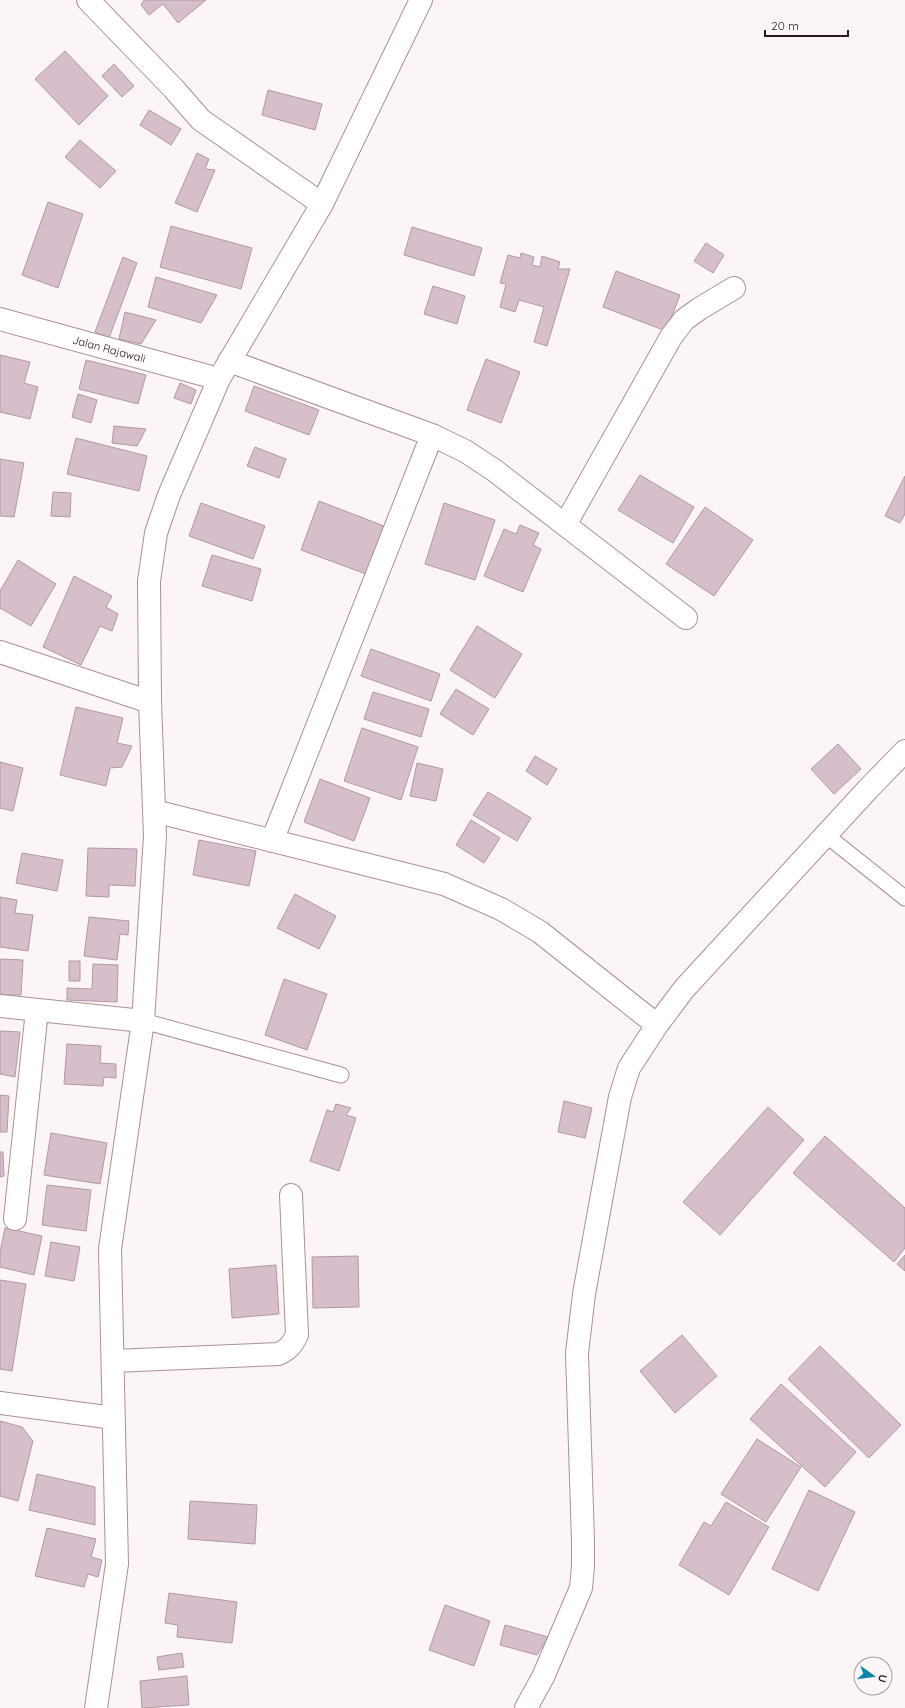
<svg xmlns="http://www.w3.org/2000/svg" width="905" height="1708" font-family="Quicksand,sans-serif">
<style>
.building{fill:#d7becb;stroke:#b198a4}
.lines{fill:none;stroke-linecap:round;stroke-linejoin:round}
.service-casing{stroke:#ac9191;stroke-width:17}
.minor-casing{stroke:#ac9191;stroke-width:24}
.service{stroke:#fff;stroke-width:15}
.minor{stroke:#fff;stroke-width:22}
.labels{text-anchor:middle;stroke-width:3;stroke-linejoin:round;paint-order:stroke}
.street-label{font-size:11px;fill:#251b1b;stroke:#fcf5f5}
</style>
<rect width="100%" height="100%" fill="#fcf5f5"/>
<path class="building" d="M144,0H206L178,23L163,4L149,15L141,5Z
M65,51L108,96L79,125L35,79Z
M114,64L134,86L122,97L102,76Z
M268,90L322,104L315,130L262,115Z
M149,110L181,129L171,145L140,125Z
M80,140L116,171L100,188L65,157Z
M197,153L209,159L205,169L215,170L197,212L175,203Z
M48,202L83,214L58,288L22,275Z
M171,226L252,248L241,289L160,267Z
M412,227L482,248L474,276L404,255Z
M706,243L724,255L713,273L694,261Z
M521,253L534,257L532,265L540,267L542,256L560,262L558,269H570L547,346L534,342L544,307L519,300L515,312L500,307L506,284L500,283L508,255L520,258Z
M123,257L137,263L109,338L95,332Z
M616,271L680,295L666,331L603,307Z
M156,277L217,295L201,323L148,307Z
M433,286L465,296L457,324L424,314Z
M125,312L156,320L141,344L119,339Z
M0,355L30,362L24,383L38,387L30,419L0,412Z
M486,359L520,372L501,423L467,410Z
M86,360L146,375L138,404L79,389Z
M180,383L196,390L191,404L174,398Z
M254,386L319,410L309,435L245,411Z
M78,394L97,400L91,423L72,417Z
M114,426L146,429L137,446L112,443Z
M76,438L147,456L139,491L67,474Z
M255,447L286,459L279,478L247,466Z
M0,459L24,463L14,517L0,516Z
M640,475L694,507L673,543L618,510Z
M905,476V514L900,523L885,516Z
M53,492L71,493L70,517L51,516Z
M319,501L384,526L366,574L301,550Z
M201,503L265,526L253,559L189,536Z
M444,503L495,520L475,580L425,564Z
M705,507L753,540L714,596L666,564Z
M520,525L539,533L533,545L541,549L523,592L484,576L504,529L516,534Z
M212,555L261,569L252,601L202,586Z
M18,560L56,584L31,626L0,608V591Z
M74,576L112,596L106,607L118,614L112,631L100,626L81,665L43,647Z
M477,626L522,654L495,698L450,670Z
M371,649L440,674L431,701L361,676Z
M456,689L489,709L473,735L440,714Z
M373,692L429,709L421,737L364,719Z
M76,707L123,718L117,743L132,746L122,767L110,768L106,786L60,775Z
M362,728L418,747L401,800L344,781Z
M838,744L861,769L834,794L811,769Z
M535,756L557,769L547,785L526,771Z
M0,762L23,768L13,811L0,808Z
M417,763L443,769L436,801L410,796Z
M320,779L370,798L354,841L304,822Z
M488,792L531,818L517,841L473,815Z
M471,820L500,838L484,863L456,845Z
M199,840L256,851L249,886L193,875Z
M88,848L137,849L135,886L109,885V897L86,896Z
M22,853L63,860L57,891L16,883Z
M295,894L336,916L319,949L277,928Z
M0,897L17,900L15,913L33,915L28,951L0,947Z
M89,917L129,921L128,935L120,934L117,960L84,956Z
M0,959L23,960L21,995H0Z
M69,961H80V981H69Z
M93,964L118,965L117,1002L67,1000V988L92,989Z
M284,979L327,994L307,1050L265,1035Z
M0,1031L20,1032L15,1077L0,1074Z
M67,1044L101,1046L100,1063L116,1064V1078L104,1077L103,1086L64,1084Z
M0,1095L9,1096L7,1132H0Z
M564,1101L592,1108L585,1138L558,1132Z
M336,1104L351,1108L346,1115L356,1118L339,1171L310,1161L327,1110L333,1112Z
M768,1107L804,1140L720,1235L683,1202Z
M51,1133L107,1143L100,1184L44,1175Z
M825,1136L905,1208V1248L894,1262L793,1173Z
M0,1152H3L4,1176L0,1177Z
M47,1185L91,1190L86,1231L42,1225Z
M5,1228L42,1236L34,1275L0,1267V1252Z
M51,1242L80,1247L74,1281L45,1276Z
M905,1255V1271L897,1264Z
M358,1256L359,1307L313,1308L312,1257Z
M276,1265L279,1314L232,1318L229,1269Z
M0,1280L26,1284L12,1371L0,1369Z
M682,1335L717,1376L675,1413L640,1371Z
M820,1346L901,1425L869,1458L788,1379Z
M781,1384L856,1452L825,1487L750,1419Z
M0,1421L22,1427L33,1441L18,1501L0,1496Z
M757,1439L801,1467L766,1522L721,1494Z
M37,1474L95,1487V1525L29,1510Z
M809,1490L855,1512L818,1591L772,1569Z
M190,1501L257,1505L255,1544L188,1539Z
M726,1502L769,1527L729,1595L679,1565L704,1522L711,1526Z
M47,1528L96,1539L91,1557L102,1560L98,1577L88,1574L84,1587L35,1576Z
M169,1593L237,1602L232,1643L177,1637L178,1625L165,1623Z
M445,1605L490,1621L474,1666L429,1650Z
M505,1625L548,1637L537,1655L500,1645Z
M182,1653L184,1667L159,1670L157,1657Z
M187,1676L189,1705L142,1708L140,1681Z"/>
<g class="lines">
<g class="service-casing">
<path id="service" d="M826,835L905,898
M143,1021L341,1075"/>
</g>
<g class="minor-casing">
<path id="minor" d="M88,0L174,89L201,120L322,204
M0,319L219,379
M229,361L432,435L465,451L494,470L686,618
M565,525L671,337L684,320L699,309L734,288
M0,652L150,702
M154,811L444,884L501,909L540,932L657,1025
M272,841L432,435
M0,1006L143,1021
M15,1219L37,1010
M113,1361L278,1354C288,1350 292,1345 297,1335L291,1195
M0,1403L114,1418
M96,1708L117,1564L110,1249L143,1021L155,836L150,702L149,581L156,533L169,495L219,379L322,204L421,0
M526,1708L543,1677L581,1588L583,1566V1541L577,1353L584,1294L602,1195L620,1097L629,1068L657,1025L684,989L869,788L905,751"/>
</g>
<use href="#service" class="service"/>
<use href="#minor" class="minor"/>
</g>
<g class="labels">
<g class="street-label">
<text transform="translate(109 349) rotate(15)" y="4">Jalan Rajawali</text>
</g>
</g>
<g transform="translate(873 1676) rotate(104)"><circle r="19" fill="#fcf5f5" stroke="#a69e9e"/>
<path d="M0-3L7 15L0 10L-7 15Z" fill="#0187a9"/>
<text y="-6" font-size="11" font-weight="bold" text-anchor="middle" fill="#251b1b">U</text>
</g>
<path d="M765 30v6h83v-6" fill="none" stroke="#251b1b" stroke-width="2"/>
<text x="771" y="30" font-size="12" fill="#251b1b" stroke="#fcf5f5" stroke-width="3" paint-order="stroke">20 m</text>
</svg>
